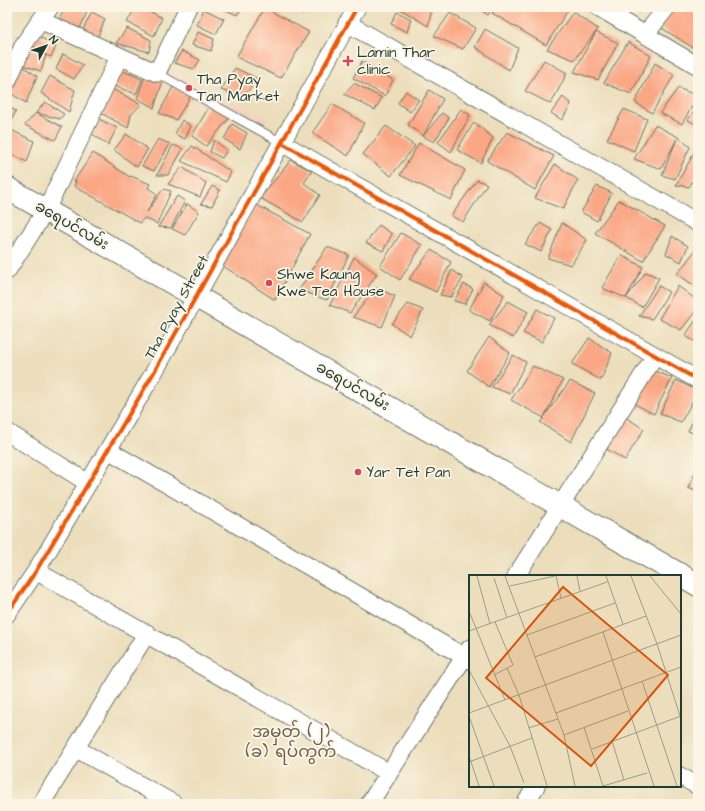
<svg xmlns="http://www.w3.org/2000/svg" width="705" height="811" font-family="'Architects Daughter','Noto Sans Myanmar',sans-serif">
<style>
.built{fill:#f4d3c0}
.building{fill:#faa785}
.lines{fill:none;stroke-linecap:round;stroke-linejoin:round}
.lane-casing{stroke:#677564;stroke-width:10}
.street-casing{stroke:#677564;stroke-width:19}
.secondary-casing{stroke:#677564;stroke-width:24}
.lane{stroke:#fff;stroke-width:8}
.street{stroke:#fff;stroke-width:17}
.secondary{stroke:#fff;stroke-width:22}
.cycleway-casing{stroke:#fcf5e5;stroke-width:6}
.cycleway{stroke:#e8590c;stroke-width:4}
.poi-dot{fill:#d1495b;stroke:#fcf5e5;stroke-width:1.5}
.labels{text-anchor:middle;stroke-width:3.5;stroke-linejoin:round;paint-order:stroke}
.poi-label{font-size:15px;fill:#1f3d34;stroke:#fcf5e5;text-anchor:start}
.street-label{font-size:15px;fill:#1f3d34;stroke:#fcf5e5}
.quarter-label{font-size:17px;fill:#6c6250;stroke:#fcf5e5}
.inset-road{fill:none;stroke:#9a9e86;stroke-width:1}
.view{fill:#d45610;fill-opacity:0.15;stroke:#d45610;stroke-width:2}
.inset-edge{fill:none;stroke:#1f3d34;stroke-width:2}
</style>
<rect width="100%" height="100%" fill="#fcf5e5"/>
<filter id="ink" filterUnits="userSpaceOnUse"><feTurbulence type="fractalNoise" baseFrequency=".025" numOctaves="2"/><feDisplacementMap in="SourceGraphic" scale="8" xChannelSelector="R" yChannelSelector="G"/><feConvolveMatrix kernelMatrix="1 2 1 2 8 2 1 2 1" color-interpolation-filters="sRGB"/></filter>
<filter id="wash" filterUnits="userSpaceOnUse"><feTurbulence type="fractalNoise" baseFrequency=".012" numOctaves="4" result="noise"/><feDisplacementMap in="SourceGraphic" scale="16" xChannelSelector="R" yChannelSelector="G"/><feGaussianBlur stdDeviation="0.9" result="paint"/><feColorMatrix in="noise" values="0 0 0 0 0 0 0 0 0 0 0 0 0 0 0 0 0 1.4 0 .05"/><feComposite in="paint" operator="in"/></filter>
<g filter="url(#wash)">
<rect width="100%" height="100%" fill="#ecdebc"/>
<path class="built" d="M116,43L268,119L261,134L109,58Z"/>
<g id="blocks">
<path class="building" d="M67,7H76L87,12L80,28L58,20Z
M136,7H142L162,18L154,36L127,22Z
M219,7H243L237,15Z
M291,7H305L303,14Z
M397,7H429L432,9L428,26Z
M477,7H493L488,15Z
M498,7H564L568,10L546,45L492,13Z
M670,7H698V51L654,23Z
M265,8L309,32L281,78L236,57Z
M204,9L224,19L216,34L197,25Z
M92,12L105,19L97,39L81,33Z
M397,12L411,19L407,32L391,24Z
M573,12L598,29L574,60L547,49Z
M450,13L476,28L463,49L434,36Z
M127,28L151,40L149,52L116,43Z
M485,29L518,48L509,70L475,47Z
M198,32L214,39L211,51L192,45Z
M596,32L618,43L598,80L574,72Z
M37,35L56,47L51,57L46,55L41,71L19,64L26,48L46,55L29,43Z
M628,42L651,56L631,94L604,83Z
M182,51L200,60L194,69L174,63Z
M63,54L83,65L74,79L56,69Z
M544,60L567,73L551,104L525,91Z
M362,61L393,80L385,96L353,78Z
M655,63L674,75L652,113L635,102Z
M19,64L37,76L26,103L7,91V83Z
M235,68L258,79L243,97L221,90Z
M121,70L142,79L136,94L114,86Z
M146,73L163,81L154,108L137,98Z
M50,76L75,90L69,112L41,93Z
M354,83L382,98L375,110L344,94Z
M173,87L192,94L176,120L159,113Z
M110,88L141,104L131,115L128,128L99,112Z
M678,88L698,96L682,124L660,113Z
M429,90L443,99L423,136L408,125Z
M406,91L419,100L410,112L398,103Z
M563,97L571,104L562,120L551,113Z
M45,102L64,114L60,119L36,113Z
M332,104L364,123L348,156L312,133Z
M210,105L231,116L206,146L192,136Z
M698,105V125L688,120Z
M7,106L16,111L12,119L7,116Z
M461,109L470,115L451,152L438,142Z
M624,109L647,119L634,151L607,139Z
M36,113L62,127L55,140L25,125Z
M442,113L449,118L434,142L423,136Z
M95,117L117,128L108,145L85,129Z
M182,120L191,126L185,139L175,134Z
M474,122L493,138L481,163L457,150Z
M232,124L247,133L240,149L224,139Z
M655,125L678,137L690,147L675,179L662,175L677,139L661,169L634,159Z
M386,126L415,146L391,176L363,154Z
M7,128L34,141L27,162L7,152Z
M507,132L554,156L535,190L487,161Z
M126,134L148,149L137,167L114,150Z
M158,139L170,144L154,171L142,166Z
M214,140L227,150L222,158L210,152Z
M419,143L465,170L451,200L400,175Z
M173,145L183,149L168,175H157Z
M192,146L231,172L226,182L181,161Z
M698,146V172L689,187L676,185Z
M93,153L130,177L131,176L150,184L148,188L157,194L147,212L163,189L171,191L157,224L144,218L140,223L74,186L76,181H74Z
M291,160L312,171L304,183L320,195L303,222L260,198Z
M555,164L578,180L563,209L535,198Z
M182,167L206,183L200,197L168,184Z
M477,180L487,184L463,222L451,216Z
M212,186L220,190L212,206L201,204Z
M597,186L612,193L597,221L581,212Z
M177,196L185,201L171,228L158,227Z
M619,200L665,226L643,261L595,233Z
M187,204L199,212L185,235L172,229Z
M257,205L310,234L275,300L220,264Z
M540,223L552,230L541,252L525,244Z
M562,223L587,240L571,265L548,258Z
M379,225L392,234L383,251L366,243Z
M401,233L422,245L400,280L380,266Z
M672,236L688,246L681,262L666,254Z
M327,247L349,255L327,300L299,290Z
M698,247V288L677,274Z
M431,250L451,262L436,292L409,279Z
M621,255L643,267L626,298L602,288Z
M354,257L377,274L350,313L330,305Z
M452,270L463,278L451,297L440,295Z
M646,272L659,278L642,307L626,298Z
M484,282L504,295L490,321L469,310Z
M464,284L473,289L465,304L454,301Z
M659,286L669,292L652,319L639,316Z
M678,286L698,301V308L681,330L659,319Z
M376,288L395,296L382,327L353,317Z
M508,301L528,312L513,338L489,325Z
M408,304L423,310L410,336L392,324Z
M537,309L554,318L542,342L523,333Z
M698,317V343L685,336Z
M489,337L510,353L489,387L467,371Z
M589,338L612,353L601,380L572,364Z
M513,355L526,362L510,394L492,387Z
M533,366L563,380L544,417L570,381L595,393L571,442L540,422L544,418L511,400Z
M647,368L672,378L654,414L627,400Z
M676,380L698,391L681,422L660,414Z
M698,410V435L688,431Z
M619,413L644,429L625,460L600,445Z
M698,467V492L688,488Z"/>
</g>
</g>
<g filter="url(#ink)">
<use href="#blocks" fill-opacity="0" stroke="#677564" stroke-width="1"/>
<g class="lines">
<g class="lane-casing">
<path id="lane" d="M157,73L282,143"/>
</g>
<g class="street-casing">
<path id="street" d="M598,7L698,66
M42,21L157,73L188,7
M347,23L698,223
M645,35L667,7
M7,82L24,44L50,7
M282,143L698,380
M7,271L46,210L119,57
M7,432L88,483
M108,450L470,660
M36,571L389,773
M516,576L655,356
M7,614L36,571L153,374L357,7
M77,749L174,804
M680,776L698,786
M41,804L147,633
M369,804L470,648
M525,804L536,786"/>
</g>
<g class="secondary-casing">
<path id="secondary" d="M7,188L698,585"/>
</g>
<use href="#lane" class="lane"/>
<use href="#street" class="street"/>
<use href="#secondary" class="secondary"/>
<g class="cycleway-casing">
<path id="cycleway" d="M282,143L698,380
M7,614L36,571L153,374L357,7"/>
</g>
<use href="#cycleway" class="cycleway"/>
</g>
</g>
<g class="poi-dot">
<path d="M346 55h4v4h4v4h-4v4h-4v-4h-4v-4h4z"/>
<circle cx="189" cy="88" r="4"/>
<circle cx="269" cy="283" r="4"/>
<circle cx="358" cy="472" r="4"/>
</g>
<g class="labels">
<g class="poi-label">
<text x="357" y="57">Lamin Thar<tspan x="357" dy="17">clinic</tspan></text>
<text x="197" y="84">Tha Pyay<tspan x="197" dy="17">Tan Market</tspan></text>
<text x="277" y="279">Shwe Kaung<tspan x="277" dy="17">Kwe Tea House</tspan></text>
<text x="366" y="477">Yar Tet Pan</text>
</g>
<g class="street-label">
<text transform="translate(72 225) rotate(30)" y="5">ခရေပင်လမ်း</text>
<text transform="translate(176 307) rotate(-61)" y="5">Tha Pyay Street</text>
<text transform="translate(353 386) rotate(30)" y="5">ခရေပင်လမ်း</text>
</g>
<g class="quarter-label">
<text x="291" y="737">အမှတ် (၂)<tspan x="291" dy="20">(ခ) ရပ်ကွက်</tspan></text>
</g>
</g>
<g transform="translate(469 575)">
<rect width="212" height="212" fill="#ecdebc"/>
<path class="inset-road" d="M8,1L21,49M36,1L95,160L106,211M87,1L92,23M108,1L111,16M137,1L154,49M162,1L188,69L212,144M181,1L212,39M25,3L38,43M41,11L86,1M0,36L36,125M0,56L138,7M134,57L185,211M58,60L146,28M66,82L177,41M38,93L50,120L78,211M0,95L41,171L55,208M25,100L44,90L26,47M173,106L208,211M0,138L212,60M87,138L212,92M0,141L25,211M115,152L134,211M59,153L89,144M95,160L159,136M143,166L155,205M123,174L212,141M0,181L10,211M0,187L63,163M134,211L178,198"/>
<path class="view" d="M94,12L199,100L122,191L17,103Z"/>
<rect width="212" height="212" class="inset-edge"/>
</g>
<rect width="705" height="811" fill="none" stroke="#fcf5e5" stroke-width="24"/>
<g transform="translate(46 46) rotate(50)" stroke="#fcf5e5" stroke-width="3" paint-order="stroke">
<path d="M0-3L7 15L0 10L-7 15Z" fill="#1f3d34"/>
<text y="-6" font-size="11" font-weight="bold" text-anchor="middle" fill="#1f3d34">N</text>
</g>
</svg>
